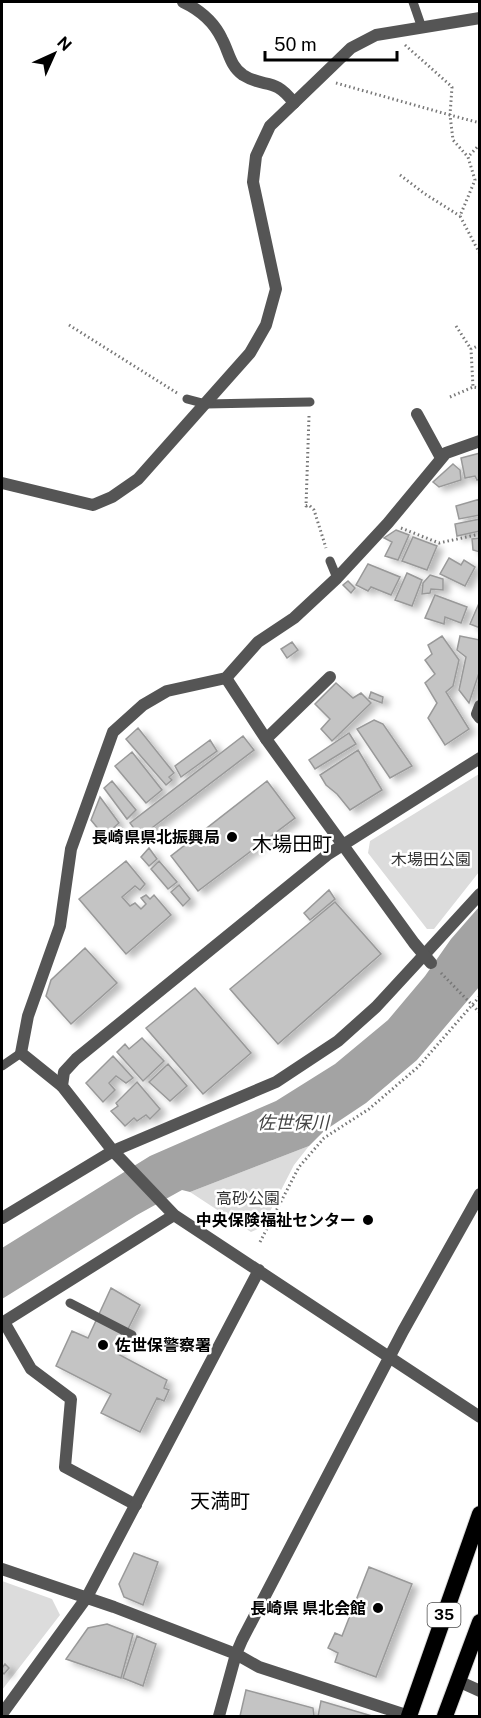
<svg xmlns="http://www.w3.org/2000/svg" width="481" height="1718" font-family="'Public Sans','Noto Sans JP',sans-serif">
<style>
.green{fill:#dcdcdc}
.water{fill:#a3a3a3}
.building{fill:#c4c4c4;stroke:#999;stroke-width:1.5;filter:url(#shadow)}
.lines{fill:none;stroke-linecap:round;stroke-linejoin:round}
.trunk-casing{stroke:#dbdbdb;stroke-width:18}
.path{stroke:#777;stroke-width:3;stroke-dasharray:1.5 3;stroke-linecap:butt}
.service{stroke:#555;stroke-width:9}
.minor{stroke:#555;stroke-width:12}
.tertiary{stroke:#555;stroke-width:12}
.trunk{stroke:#000;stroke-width:16}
.poi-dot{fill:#000;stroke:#fff;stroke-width:2}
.labels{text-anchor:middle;stroke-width:5;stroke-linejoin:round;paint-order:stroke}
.shield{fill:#fff;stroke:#4c4c4c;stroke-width:1.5}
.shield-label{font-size:15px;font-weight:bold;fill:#000}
.poi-label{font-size:16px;font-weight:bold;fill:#000;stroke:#fff;text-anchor:end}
.park-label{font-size:16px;fill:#333;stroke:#fff}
.water-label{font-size:18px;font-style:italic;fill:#444;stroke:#fff}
.quarter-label{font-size:20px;fill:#000;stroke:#fff}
</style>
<defs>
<filter id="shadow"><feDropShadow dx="6" dy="4" stdDeviation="3" flood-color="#0004"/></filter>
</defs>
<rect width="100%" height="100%" fill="#fff"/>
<path class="green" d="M479,774V872L434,929H427L368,853L370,841Z
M309,1146L294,1165L262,1227L251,1232L190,1192Z
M2,1581L52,1599L60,1615L2,1690Z"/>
<path class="water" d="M479,907V987L417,1060L366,1103L324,1131L309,1146L190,1192L182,1190L137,1215L2,1299V1248L150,1156L276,1101L335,1064L388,1020L425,976L451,939Z"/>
<path class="building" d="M480,453V479L477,480L475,476L465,478L461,458Z
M453,464L460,470L461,480L439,487L433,482Z
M480,499V515L459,519L456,506Z
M480,519V531L457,536L455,524Z
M396,530L409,535L398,560L385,556L392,542L384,538Z
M413,537L437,546L427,570L402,561Z
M480,538V552L473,550L472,539Z
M449,558L461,565L464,560L475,567L465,586L440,574Z
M368,564L400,577L391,595L371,587L368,591L356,585Z
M407,573L422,580L412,606L395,600Z
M430,575L443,579V590L431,589L430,593L422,594L423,583Z
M348,581L355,588L351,593L343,585Z
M435,595L467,607L461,623L445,617L444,624L425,618Z
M480,601V628L470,624Z
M442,636L459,660L453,686L446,692L469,729L445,745L428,718L437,703L425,683L435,674L425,660L432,654L428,645Z
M460,636L480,640V670L469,703L459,690L466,657L457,650Z
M292,642L298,650L287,658L281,649Z
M336,683L353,698L361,693L371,703L332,741L321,729L330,719L315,704Z
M371,692L383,697L382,703L369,698Z
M374,720L383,724L412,766L390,778L357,729Z
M138,728L174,773L169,777L172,780L166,785L126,739Z
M349,733L356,744L315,769L309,760Z
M243,736L254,750L140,837L130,823Z
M210,740L217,751L181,777L175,766Z
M358,750L382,790L350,810L337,794L326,785L320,775Z
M132,752L162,790L146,803L115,766Z
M112,781L136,810L127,819L104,788Z
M267,781L295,818L198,891L171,856Z
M100,797L119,823L104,836L91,820Z
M149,848L157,859L149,866L141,857Z
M126,861L145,884L140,890L135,886L122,897L130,906L135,903L141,909L146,904L141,898L146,895L150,899L154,895L171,915L126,954L79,899Z
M159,861L177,882L168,889L151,869Z
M179,885L190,899L183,906L171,892Z
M329,890L335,899L310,920L304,913Z
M335,902L381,954L278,1044L230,989Z
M85,948L117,983L71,1024L46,996L51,980Z
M195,988L251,1053L203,1094L146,1028Z
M142,1038L164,1061L143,1081L117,1052L125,1044L129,1049Z
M113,1056L133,1078L126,1083L116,1076L109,1083L115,1090L103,1102L86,1083Z
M168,1064L187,1086L170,1101L149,1082Z
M137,1082L160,1109L150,1119L146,1115L137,1121L134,1118L125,1126L111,1111L118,1106L116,1103Z
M111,1288L140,1305L116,1353L167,1380L164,1388L169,1390L164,1401L157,1398L140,1432L101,1413L111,1394L56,1366L72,1331L88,1338Z
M134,1553L158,1562L143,1605L124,1597L119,1584Z
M369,1567L412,1584L376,1677L335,1662L338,1653L328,1648L335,1633L342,1636Z
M107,1624L133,1634L121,1678L66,1659L88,1628Z
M137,1636L156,1644L143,1686L123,1678Z
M5,1664L9,1668L4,1674L2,1672V1668Z
M246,1690L313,1708L314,1716H240Z
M321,1701L372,1716H318Z"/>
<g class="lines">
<g class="trunk-casing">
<path id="trunk" d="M409,1716L480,1514
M445,1716L480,1622"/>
</g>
<path class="path" d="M405,45L452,87L450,115L480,123
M336,83L450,115L453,140L468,157
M480,144L468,157L475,180L460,216L480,254
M400,175L425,194L460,216
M69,325L177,393
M456,326L471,349
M480,345L471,349L473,387L480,388
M450,397L473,387
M309,416L306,506L309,505L314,510L326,548
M401,528L439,543L480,534
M441,973L480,1013
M260,1242L299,1167L324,1138L369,1109L418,1067L480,996"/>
<path class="service" d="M413,2L422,28
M187,399L206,404L310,402
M330,561L337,578
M2,1066L21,1053
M70,1303L132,1335"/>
<path class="minor" d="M183,2C200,10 214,22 222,39C229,52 230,66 243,75C265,89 274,76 294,103
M417,414L441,458
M480,706L477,714L480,718
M266,739L330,677
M424,955L480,894
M62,1086L21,1053L28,1016L60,926L71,849L113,732L143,705L167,691L226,678L258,642L294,618L337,578L388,523L446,453L480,441
M4,1322L31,1369L71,1399L65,1467L136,1505
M458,1681L480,1691"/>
<path class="tertiary" d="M2,483L93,505L112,497L138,479L250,353L266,325L276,289L253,182L256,156L270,126L351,48L376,35L480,18
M226,678L266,739L414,943L431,963
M480,758L327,855L76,1059L64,1072L62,1086L113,1151L174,1215L480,1417
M2,1218L113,1151L276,1082L338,1041L376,1007L424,955
M2,1323L174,1215
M2,1569L114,1607L236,1654L259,1667L409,1716
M2,1714L87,1597L259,1270
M219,1716L236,1654L242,1640L403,1331L480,1194"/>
<use href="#trunk" class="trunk"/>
</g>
<g class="poi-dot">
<circle cx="232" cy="837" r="6"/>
<circle cx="368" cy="1220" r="6"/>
<circle cx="103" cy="1345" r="6"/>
<circle cx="378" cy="1608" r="6"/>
</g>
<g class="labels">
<rect class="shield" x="427.5" y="1603" width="33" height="24" rx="4.5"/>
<g class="shield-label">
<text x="444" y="1620">35</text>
</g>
<g class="poi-label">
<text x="220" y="843">長崎県県北振興局</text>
<text x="356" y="1226">中央保険福祉センター</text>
<text x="115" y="1351" text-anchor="start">佐世保警察署</text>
<text x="366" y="1614">長崎県 県北会館</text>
</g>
<g class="park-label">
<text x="431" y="865">木場田公園</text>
<text x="248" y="1204">高砂公園</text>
</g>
<g class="water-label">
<text x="293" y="1129">佐世保川</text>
</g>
<g class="quarter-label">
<text x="292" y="851">木場田町</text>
<text x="220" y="1508">天満町</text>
</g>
</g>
<rect width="481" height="1718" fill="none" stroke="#000000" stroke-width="6"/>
<g transform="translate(54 54) rotate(45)" stroke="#ffffff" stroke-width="4.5" paint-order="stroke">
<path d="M0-4.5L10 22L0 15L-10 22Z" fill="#000000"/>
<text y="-9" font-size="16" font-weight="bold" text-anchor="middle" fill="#000000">N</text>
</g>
<path d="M265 51v9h132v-9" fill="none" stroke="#000000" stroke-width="3"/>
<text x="274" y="51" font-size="18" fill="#000000" stroke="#ffffff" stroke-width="4.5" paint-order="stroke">50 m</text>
</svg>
